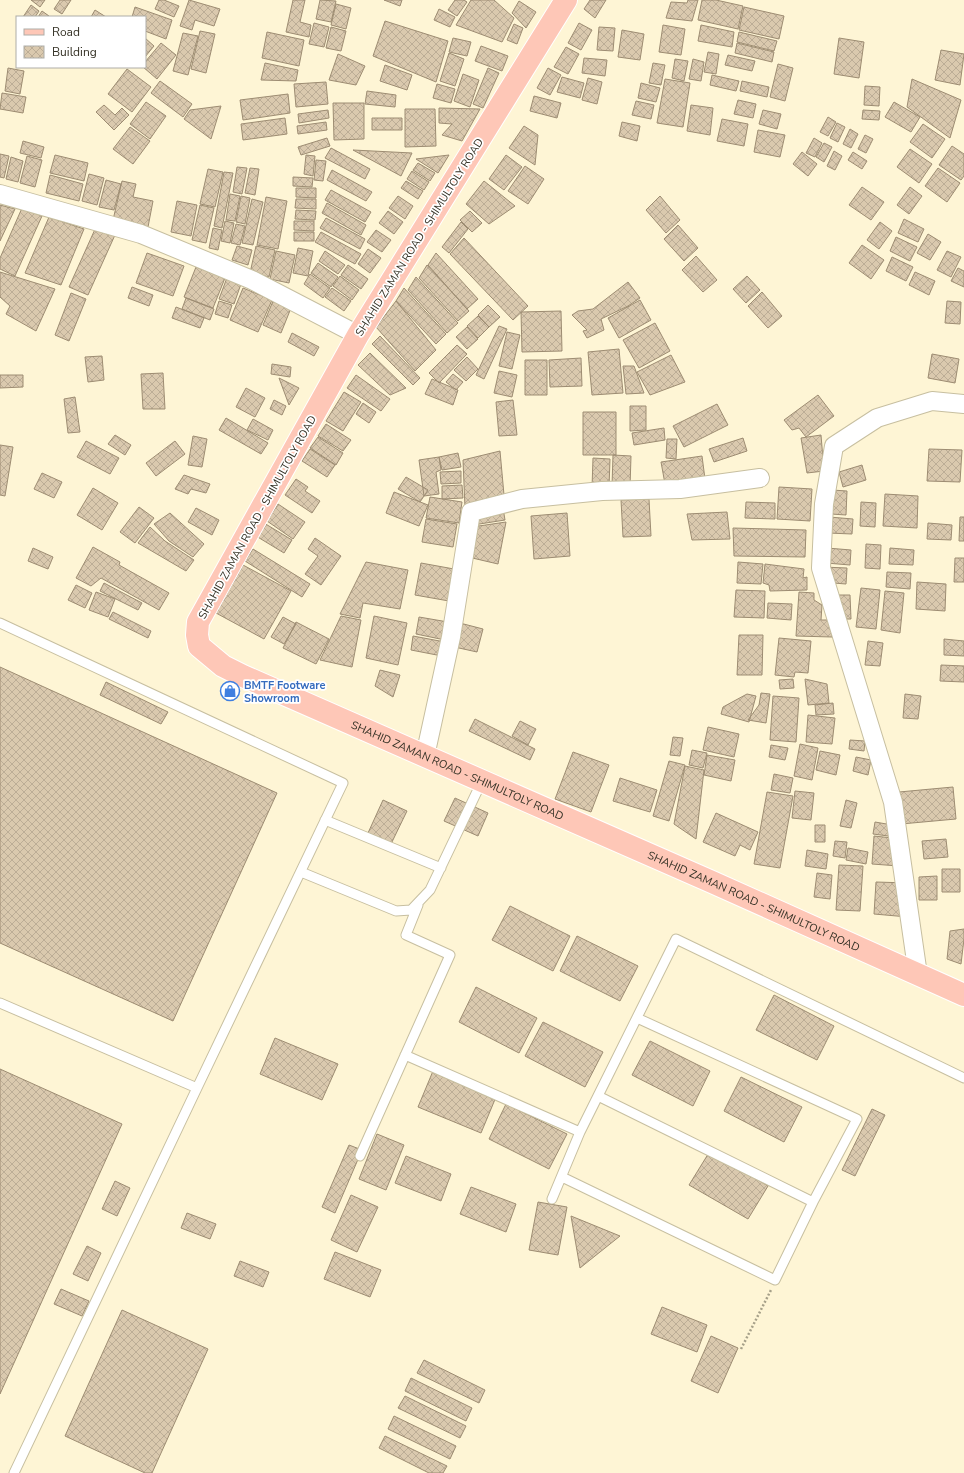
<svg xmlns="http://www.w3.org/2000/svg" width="964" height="1473" font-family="'Nunito Sans',sans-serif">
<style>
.building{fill:url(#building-cross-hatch);stroke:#9d8c72}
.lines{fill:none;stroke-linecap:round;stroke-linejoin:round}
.service-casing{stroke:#c7bfa0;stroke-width:11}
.minor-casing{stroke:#c7bfa0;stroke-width:20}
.primary-casing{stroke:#fff;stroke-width:24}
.path{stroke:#a6a089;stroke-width:2.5;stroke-dasharray:2 2;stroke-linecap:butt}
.service{stroke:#fff;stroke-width:9}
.minor{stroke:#fff;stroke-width:18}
.primary{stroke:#fec7b7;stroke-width:22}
.labels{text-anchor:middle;stroke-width:3.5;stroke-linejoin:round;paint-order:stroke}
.street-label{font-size:11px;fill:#343125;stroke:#fff}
.shop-label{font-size:11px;font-weight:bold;fill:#366cbe;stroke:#fff;text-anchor:start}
</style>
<defs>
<pattern id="building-cross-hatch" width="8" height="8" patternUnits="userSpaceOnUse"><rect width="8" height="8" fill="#dac9ae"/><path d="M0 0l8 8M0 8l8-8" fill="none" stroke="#bcad96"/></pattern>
</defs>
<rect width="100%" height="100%" fill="#fef5d5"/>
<path class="building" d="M31,0H45L40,7Z
M60,0H71L62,14L54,9Z
M159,0H164L179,6L174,17L155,9Z
M189,0L220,9L214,26L195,20L192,30L180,26Z
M293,0H305L300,22L311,25L309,37L286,32Z
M320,0L336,1L331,22L316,19Z
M384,0H402L400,6Z
M455,0H464L467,2L457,16L448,10Z
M471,0H494L514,18L502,42L456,25Z
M590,0H606L595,18L584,9Z
M688,0H698L692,21L666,18L671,2L687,3Z
M702,0H716L743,6L738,29L698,20Z
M519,1L536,12L526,28L512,13Z
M336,4L351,8L346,29L331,25Z
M31,5L39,11L35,17H23Z
M135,7L172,20L166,39L145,31V17H132Z
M744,7L784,16L779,39L739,30Z
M439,9L455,17L450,27L434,20Z
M95,10L106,17H91Z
M42,11L49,16V17H38Z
M385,21L448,41L436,82L373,56Z
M314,23L329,27L324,47L309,44Z
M579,23L592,30L581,50L568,43Z
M514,24L523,28L517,44L507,40Z
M663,25L685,29L681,55L659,52Z
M701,25L734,32L732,47L698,41Z
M331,27L346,31L341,51L326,48Z
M599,27L615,28L613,51L597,50Z
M622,30L644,34L640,60L618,57Z
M200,31L215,34L206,73L191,69Z
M267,32L304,40L299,66L262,58Z
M739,32L777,41L774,51L737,42Z
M183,33L198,36L188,75L173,71Z
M145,38L154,46L145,57Z
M453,38L471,42L467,56L449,52Z
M839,38L864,42L859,78L834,74Z
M161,43L176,55L157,79L143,67H145V62Z
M737,43L774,52L772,62L735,53Z
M481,46L508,56L502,71L475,61Z
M566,47L579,54L568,74L554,67Z
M941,50L964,54L960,85L935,80Z
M708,52L719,54L716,74L704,72Z
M449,53L464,59L455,86L440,81Z
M338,54L365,66L356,85L329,80Z
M728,55L755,61L752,71L725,65Z
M584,58L607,60L605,76L582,73Z
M675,59L688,61L684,81L672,78Z
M693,59L704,62L701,81L689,79Z
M265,63L298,70L296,81L261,80Z
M653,63L665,65L661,85L649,83Z
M778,64L793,68L785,101L770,97Z
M385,65L412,75L407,90L380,81Z
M8,68L24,71L20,94L5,91Z
M488,68L499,73L483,108L473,104Z
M548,68L561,75L550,95L537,88Z
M127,69L151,87L132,112L108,94Z
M463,74L479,80L470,107L454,101Z
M712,75L739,81L736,91L710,85Z
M562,77L584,83L580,98L557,92Z
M588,78L602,82L597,104L582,100Z
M665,79L690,83L683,127L657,123Z
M912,79L961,100L950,138L907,107Z
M160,81L192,104L183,117L151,93Z
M742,81L769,87L767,97L740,91Z
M326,82L328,104L296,107L294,84Z
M641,83L660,88L656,102L638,98Z
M437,84L455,89L451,103L433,98Z
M865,86L880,87L879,106L864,105Z
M367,91L396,95L395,107L365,104Z
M2,93L26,97L23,113L0,109Z
M288,94L290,113L243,120L240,100Z
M534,96L561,103L557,118L530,111Z
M738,100L756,104L753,118L734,114Z
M636,101L654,105L651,119L632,115Z
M146,102L166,116L150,139L130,124Z
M894,102L920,117L911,132L885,117Z
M333,103H364V139L334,140Z
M104,105L115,115L122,108L129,115L114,130L96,112Z
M691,105L713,108L710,135L687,131Z
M221,106L211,139L184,119L190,110Z
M439,108L480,109L462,141L442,135L452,124L439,123Z
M405,109H435L436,146L405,147Z
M328,110L329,118L299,123L298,114Z
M763,110L781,114L777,129L759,124Z
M863,110L880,111L879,120L862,119Z
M828,117L836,122L828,136L820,132Z
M285,118L287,134L243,140L241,124Z
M372,118H402V130H372Z
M722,119L748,124L744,146L717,141Z
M326,122L327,130L298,134L297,126Z
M622,122L640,126L637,141L619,136Z
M837,123L845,127L838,142L830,138Z
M923,124L945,139L932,158L910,142Z
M524,126L538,135L535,165L509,148Z
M130,127L150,141L133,164L113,149Z
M850,129L858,134L851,148L843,144Z
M758,130L785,135L780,157L754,152Z
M865,135L873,139L866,153L858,149Z
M327,138L330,146L301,155L298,147Z
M814,138L822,143L815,157L806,153Z
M23,141L44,147L41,158L20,153Z
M824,143L832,147L824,162L816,157Z
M952,146L964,154V176L961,180L939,165Z
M331,148L370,169L365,179L325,158Z
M910,149L932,164L919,183L897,167Z
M353,150L412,153L401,176Z
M834,151L842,156L835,170L827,166Z
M802,152L817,164L808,176L793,164Z
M853,152L867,161L862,169L848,160Z
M0,154L9,156L4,178L0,177Z
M55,155L88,163L84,181L50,173Z
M306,155L315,156L313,176L304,174Z
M449,155L438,173L416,159Z
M506,155L522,167L504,190L489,179Z
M27,156L42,160L35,187L20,183Z
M11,157L23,161L18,182L6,179Z
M316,160L326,161L323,181L314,180Z
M418,163L435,173L430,181L413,170Z
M525,166L544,179L528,204L508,191Z
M237,167L247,168L242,194L233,192Z
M250,168L259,169L255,195L245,193Z
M938,168L960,183L947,202L925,186Z
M208,169L223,172L215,207L200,204Z
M332,170L372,192L366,201L327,180Z
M412,171L429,182L424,190L407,179Z
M224,172L233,173L222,228L214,226Z
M89,174L104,178L97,205L82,201Z
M50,175L83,184L79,201L46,193Z
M293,177L313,178L312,187L293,186Z
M106,180L121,184L114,210L99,207Z
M122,181L136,184L133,197L153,201L148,227L113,220Z
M406,181L423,191L418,199L401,188Z
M484,181L515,206L489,224L466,204Z
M862,187L884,202L871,220L849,205Z
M910,187L922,196L909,214L897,205Z
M296,188H316V198L296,197Z
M331,190L371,212L365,222L325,200Z
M230,194L240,196L235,221L226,220Z
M241,196L250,198L245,224L236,222Z
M398,196L413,206L405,219L389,208Z
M660,196L680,220L666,233L646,210Z
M266,197L287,201L278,249L257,245Z
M252,199L263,202L253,245L242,243Z
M296,199H316V209L295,208Z
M177,201L197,205L191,236L171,232Z
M327,203L366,225L361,235L322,213Z
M0,205L15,209L0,241Z
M200,205L214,208L206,243L192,240Z
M22,208L42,216L15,276L0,269V258Z
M296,210L316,211L315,220L295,219Z
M388,211L403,222L394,234L379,223Z
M470,211L482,223L472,232L460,220Z
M49,217L84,229L61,285L25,273Z
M326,218L365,239L360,249L320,228Z
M904,219L924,229L918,242L898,233Z
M225,221L234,223L230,243L221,241Z
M294,221H314V231L294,230Z
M461,222L468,229L449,253L442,247Z
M880,222L892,231L879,249L867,240Z
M236,224L245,226L240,245L231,243Z
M678,225L698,248L684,261L664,239Z
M96,227L115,235L88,295L69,287Z
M213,228L222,230L218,250L209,248Z
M376,230L391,240L382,252L367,242Z
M294,232H314V241H294Z
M321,232L361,254L355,264L315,242Z
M928,234L941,242L930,260L917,253Z
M896,237L917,247L910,261L890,251Z
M464,238L528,306L513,320L450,254Z
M862,245L884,260L871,279L849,263Z
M237,246L252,250L248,265L232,260Z
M256,246L275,250L269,277L250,273Z
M298,248L313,251L308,276L293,273Z
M368,249L381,258L370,273L358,264Z
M276,251L295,255L289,283L270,279Z
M325,251L345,265L338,274L319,261Z
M947,251L961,257L951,277L937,270Z
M147,253L184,266L173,296L136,283Z
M436,253L478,299L467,309L428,265Z
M696,256L717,280L703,292L682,270Z
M892,257L913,267L906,281L886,271Z
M318,263L338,277L331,287L311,273Z
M348,265L368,279L361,289L341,275Z
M427,265L469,311L458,321L419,278Z
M196,267L225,278L213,308L184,297Z
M958,268L964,271V287L951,281Z
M0,272L55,289L36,331L6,314L10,306L0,297Z
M915,272L935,281L929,295L909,285Z
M310,274L330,288L323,298L304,284Z
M228,275L242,281L234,304L219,299Z
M340,276L359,290L352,300L333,286Z
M747,276L760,290L746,303L733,289Z
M416,277L458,323L447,333L408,290Z
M628,282L640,298L628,306L601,319L604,330L587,338L583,331L587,330L572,315L578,311L593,309Z
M132,287L153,295L149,306L128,298Z
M243,288L272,300L258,332L230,320Z
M332,288L351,301L344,311L325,297Z
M404,288L446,334L436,344L396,301Z
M762,292L782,316L768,328L748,306Z
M71,293L86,299L69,341L55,335Z
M186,298L214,309L210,320L182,309Z
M640,300L651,320L619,338L608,318Z
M219,301L232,305L228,318L215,314Z
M273,301L291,308L281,333L263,325Z
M396,301L436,350L415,371L376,327Z
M947,301L961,302L960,324L945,323Z
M488,305L500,317L489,327L478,315Z
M176,307L204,318L200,328L172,318Z
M561,311L562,351L522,352L521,312Z
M478,316L489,327L478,338L467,326Z
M655,323L670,351L639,368L623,340Z
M499,326L507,329L484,379L476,375Z
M467,327L478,339L467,349L456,337Z
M507,332L520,335L512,369L499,366Z
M292,333L319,347L314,356L288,342Z
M380,336L420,378L413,385L372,344Z
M457,345L467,354L439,383L429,373Z
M619,349L623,393L592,395L588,352Z
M370,353L406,388L390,395L358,365Z
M932,354L959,359L955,383L928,378Z
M671,355L685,382L650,395L637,372Z
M102,356L104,380L88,382L85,357Z
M467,357L478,369L466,381L454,370Z
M581,358L582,386L550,387L549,360Z
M525,360H547V395H525Z
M272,364L291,367L290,377L271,374Z
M623,366H634L644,393L626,394Z
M499,371L517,375L512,397L494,393Z
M163,373L165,409H143L141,374Z
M453,374L463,382L456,390L446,382Z
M0,375H23V387L0,388Z
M356,375L390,399L381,411L347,388Z
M279,378L299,388L289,405Z
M432,379L458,390L453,405L425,394Z
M246,388L265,398L255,417L236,407Z
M344,392L361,402L343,431L326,421Z
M818,395L834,416L806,437L799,428L792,430L784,420Z
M75,397L80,432L68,433L64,399Z
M274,400L286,406L282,415L270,409Z
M513,400L517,435L499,436L496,402Z
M363,403L376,412L369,423L356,414Z
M717,404L728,425L684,447L673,426Z
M630,406H646V430L630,431Z
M583,412H616V455H583Z
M226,418L268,443L261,454L219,430Z
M253,419L273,430L268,440L247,430Z
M326,424L351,440L343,451L318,436Z
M664,428L665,440L634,445L632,433Z
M115,435L131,445L125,455L108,444Z
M821,435L824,471L807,473L801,438Z
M193,436L207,439L202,467L188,465Z
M318,437L343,453L336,465L310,448Z
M743,438L747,451L714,462L709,449Z
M667,439H677L676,459L666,458Z
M86,441L119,458L110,474L77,457Z
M175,441L185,454L156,476L146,463Z
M0,445L13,447L5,496L0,495Z
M310,449L335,465L327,477L302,461Z
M929,449L962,450L960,482L927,481Z
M500,451L505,506L465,508L463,460Z
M458,453L461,467L442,470L439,457Z
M613,455L631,456L630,487L612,486Z
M702,456L705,479L665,484L661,462Z
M439,457L441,470L436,472L439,494L424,496L419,460Z
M593,458L610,459L609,488H592Z
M862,465L866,480L843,487L839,472Z
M461,471V483L441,484L440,472Z
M42,473L62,482L54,498L34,489Z
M184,475L210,484L206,493L191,489L188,494L175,489Z
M406,477L428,490L420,502L398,489Z
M296,479L308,487L305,491L320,501L312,513L285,495Z
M462,485L463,498L442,499V486Z
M779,487L812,489L810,521L777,519Z
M93,488L118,503L102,530L77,515Z
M832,490L847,491L846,515L831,514Z
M394,492L428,505L419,526L386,513Z
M885,494L918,496L917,528L883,526Z
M430,497L462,502L459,523L426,518Z
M649,499L651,536L623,537L621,500Z
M746,502L775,503V519L745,518Z
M861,502L876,503L875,527L860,526Z
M278,504L305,522L293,539L267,521Z
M139,507L154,518L135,543L120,532Z
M196,508L219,520L212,535L188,522Z
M503,508L505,520L473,525L471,512Z
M727,512L730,539L692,540L687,514Z
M170,513L204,544L193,557L169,541L154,524Z
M567,513L570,556L534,559L531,516Z
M829,517L853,519L852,534L828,533Z
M960,517H964V541H959Z
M426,519L457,524L453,547L422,542Z
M506,522L498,564L468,557L472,527Z
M264,523L292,540L284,553L256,536Z
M928,523L952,525L951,540L927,539Z
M150,527L165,541L194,560L186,571L138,543Z
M733,528L806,530L805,557L734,556Z
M315,538L341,556L321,585L305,574L318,556L308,549Z
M866,544L881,545L880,569L865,568Z
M93,547L120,562L119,565L169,593L159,610L101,578L91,586L76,578Z
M33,548L53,557L48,569L28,561Z
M827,548L851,550L850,565L826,563Z
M890,548L914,550L913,565L889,564Z
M253,549L310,584L302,597L245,561Z
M955,558H964V582H954Z
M366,562L408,570L400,609L363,603L360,618L340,614Z
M738,562L763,564L761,584L737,583Z
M421,563L454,569L449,601L415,595Z
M765,564L804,569L803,578L807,577V590L770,591L769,585L763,583Z
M243,565L291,591L264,639L216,613Z
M822,567L847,568L846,584L821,582Z
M887,572L911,573L910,589L886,587Z
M917,582L946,584L945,611L916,609Z
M104,583L142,603L138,610L100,591Z
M76,585L92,593L85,608L68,600Z
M861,588L880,590L876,629L856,627Z
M736,590L765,591L764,618L734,617Z
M885,591L904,593L900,633L881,630Z
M96,592L115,599L108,617L89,610Z
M799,592L814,593V600L822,605L821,620H832V637L796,636Z
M835,595H850L851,619H835Z
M768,603L792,604L791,620L767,618Z
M113,612L151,631L148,638L109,619Z
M341,616L361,620L352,667L320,660Z
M374,616L407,623L398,665L366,658Z
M283,617L296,624L284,644L271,637Z
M419,617L448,622L445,640L416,634Z
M296,622L329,639L316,664L283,648Z
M456,622L483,629L477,652L450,646Z
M739,635H763L762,675H737Z
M413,636L445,642L442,656L411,650Z
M779,638L811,641L808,673L795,672L794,677L775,675Z
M944,639L964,641V656L944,655Z
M868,641L883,643L880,666L865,665Z
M941,665L964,666V682L940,681Z
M0,667L277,793L173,1021L0,943Z
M380,670L400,675L393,697L375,686Z
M793,679L794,688L780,689L779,680Z
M805,679L827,684L829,703L808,705Z
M106,682L168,712L161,724L100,695Z
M761,693L770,694L766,723L748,720L759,705Z
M747,694L756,696L749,722L721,714L723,707Z
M905,694L921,696L918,719L903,718Z
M773,696L799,698L796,742L770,740Z
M833,703L834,714L816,715L815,705Z
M808,715L835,718L832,744L806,742Z
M475,719L535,749L530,760L469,731Z
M520,721L536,729L528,745L512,736Z
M708,727L739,734L734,757L703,750Z
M673,737L683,738L680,756L670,755Z
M850,740L865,741L864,751L849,749Z
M800,744L818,748L812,780L794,776Z
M771,745L788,748L785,760L769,757Z
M692,750L707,753L703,768L689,765Z
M820,751L840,755L836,775L816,770Z
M573,752L609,765L591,812L555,799Z
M707,755L735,760L731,781L704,775Z
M856,757L871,760L868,775L853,771Z
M669,761L685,765L669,821L653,816Z
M685,766L704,770L696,839L674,824Z
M774,774L793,778L790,793L771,790Z
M620,778L657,790L650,812L613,801Z
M953,787L956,819L901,824L899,792Z
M795,791L814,793L811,820L792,818Z
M767,792L793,796L780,868L754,864Z
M455,798L488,813L478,836L444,821Z
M383,800L407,811L391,844L368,833Z
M846,800L857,803L851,828L840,826Z
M716,813L758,832L750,850L740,845L735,856L703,842Z
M875,822L898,826L896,837L873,834Z
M815,825H825V842H815Z
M874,836L902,839L899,866L872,864Z
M946,839L948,857L924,859L922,841Z
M835,841L847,842L845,858L833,856Z
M848,848L868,852L866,864L846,860Z
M807,850L828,854L826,869L805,866Z
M839,865L863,866L860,911L836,910Z
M942,869H960V892H942Z
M817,873L832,875L830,899L814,897Z
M937,876V900H919V877Z
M876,882L908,883V917L874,914Z
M510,906L570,936L553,971L492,940Z
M964,929V939L961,964L947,959L950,931Z
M577,936L638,966L620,1001L560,971Z
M476,987L537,1018L519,1053L459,1022Z
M774,995L834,1026L817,1060L756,1030Z
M543,1022L603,1052L585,1087L525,1056Z
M275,1038L338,1064L322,1100L260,1074Z
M650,1041L710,1071L693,1106L632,1075Z
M0,1069L122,1124L0,1394Z
M433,1071L496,1097L481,1133L418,1107Z
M741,1077L802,1107L784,1142L724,1111Z
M506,1104L567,1134L549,1169L489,1139Z
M872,1109L885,1115L855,1176L842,1170Z
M377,1134L404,1145L386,1190L359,1179Z
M349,1145L362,1150L335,1213L322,1207Z
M710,1151L768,1186L748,1219L689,1185Z
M406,1156L451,1174L441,1201L395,1183Z
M115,1181L130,1188L117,1216L102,1209Z
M471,1187L516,1204L506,1232L460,1214Z
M351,1195L378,1207L357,1252L331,1240Z
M538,1202L567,1207L558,1255L529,1250Z
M187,1213L216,1224L210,1239L181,1228Z
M571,1216L620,1236L580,1268Z
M87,1246L101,1253L88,1281L73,1274Z
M335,1252L381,1270L370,1297L324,1279Z
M240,1261L269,1272L263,1287L234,1276Z
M61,1289L89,1301L82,1316L54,1304Z
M662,1307L707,1325L697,1352L651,1334Z
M122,1310L208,1349L152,1473H145L65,1436Z
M711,1336L738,1348L718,1393L691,1381Z
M424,1360L485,1390L479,1403L417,1373Z
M411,1378L472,1408L466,1421L405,1391Z
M405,1396L466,1426L460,1438L398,1408Z
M394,1416L456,1446L450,1459L388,1429Z
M385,1436L447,1466L443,1473H429L379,1448Z"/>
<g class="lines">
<g class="service-casing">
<path id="service" d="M0,623L343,783L197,1088L0,1003
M325,820L441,868
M301,872L396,911L411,910L430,890L482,781
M637,1018L857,1119L813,1202
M405,1055L580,1132L552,1199
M580,1132L676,939L964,1078
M360,1156L450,955L406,935L418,905
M562,1177L775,1280L813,1202L598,1096
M14,1473L197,1088"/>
</g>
<g class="minor-casing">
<path id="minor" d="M0,194L141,234L252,280L358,335
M425,756L451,637L471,512L522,499L602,491L680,489L760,478
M918,975L893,802L821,568L824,504L834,446L877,418L932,401L964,404"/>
</g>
<g class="primary-casing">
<g id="primary">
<path id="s1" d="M566,0L358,335L198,622L197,635L199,646L223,666L243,676L712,882L964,995"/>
</g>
</g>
<path class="path" d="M741,1349L771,1290"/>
<use href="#service" class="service"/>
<use href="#minor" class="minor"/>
<use href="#primary" class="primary"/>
</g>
<defs>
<g id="shop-ring" transform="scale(1)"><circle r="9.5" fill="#fff" stroke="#3f7fe0" stroke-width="1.5"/><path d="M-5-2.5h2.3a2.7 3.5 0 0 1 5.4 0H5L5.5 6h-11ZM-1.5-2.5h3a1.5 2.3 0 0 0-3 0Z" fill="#3f7fe0"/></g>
</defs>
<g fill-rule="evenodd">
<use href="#shop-ring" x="230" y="691"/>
</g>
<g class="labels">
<g class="street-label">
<text transform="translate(419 237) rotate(-58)" y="4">SHAHID ZAMAN ROAD - SHIMULTOLY ROAD</text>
<text transform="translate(257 517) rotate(-61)" y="4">SHAHID ZAMAN ROAD - SHIMULTOLY ROAD</text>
<text dy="4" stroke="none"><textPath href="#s1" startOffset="1035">SHAHID ZAMAN ROAD - SHIMULTOLY ROAD</textPath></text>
<text dy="4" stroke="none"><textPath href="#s1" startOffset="1359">SHAHID ZAMAN ROAD - SHIMULTOLY ROAD</textPath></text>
</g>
<g class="shop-label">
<text x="244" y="689">BMTF Footware<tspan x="244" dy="13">Showroom</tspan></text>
</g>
</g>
<rect x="16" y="16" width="130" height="52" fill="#ffffff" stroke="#aeada8"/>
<rect x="24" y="29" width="20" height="6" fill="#fec7b7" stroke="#aeada8"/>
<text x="52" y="36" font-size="12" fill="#343125">Road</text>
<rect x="24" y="46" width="20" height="12" fill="url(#building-cross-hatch)" stroke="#aeada8"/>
<text x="52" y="56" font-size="12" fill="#343125">Building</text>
</svg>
